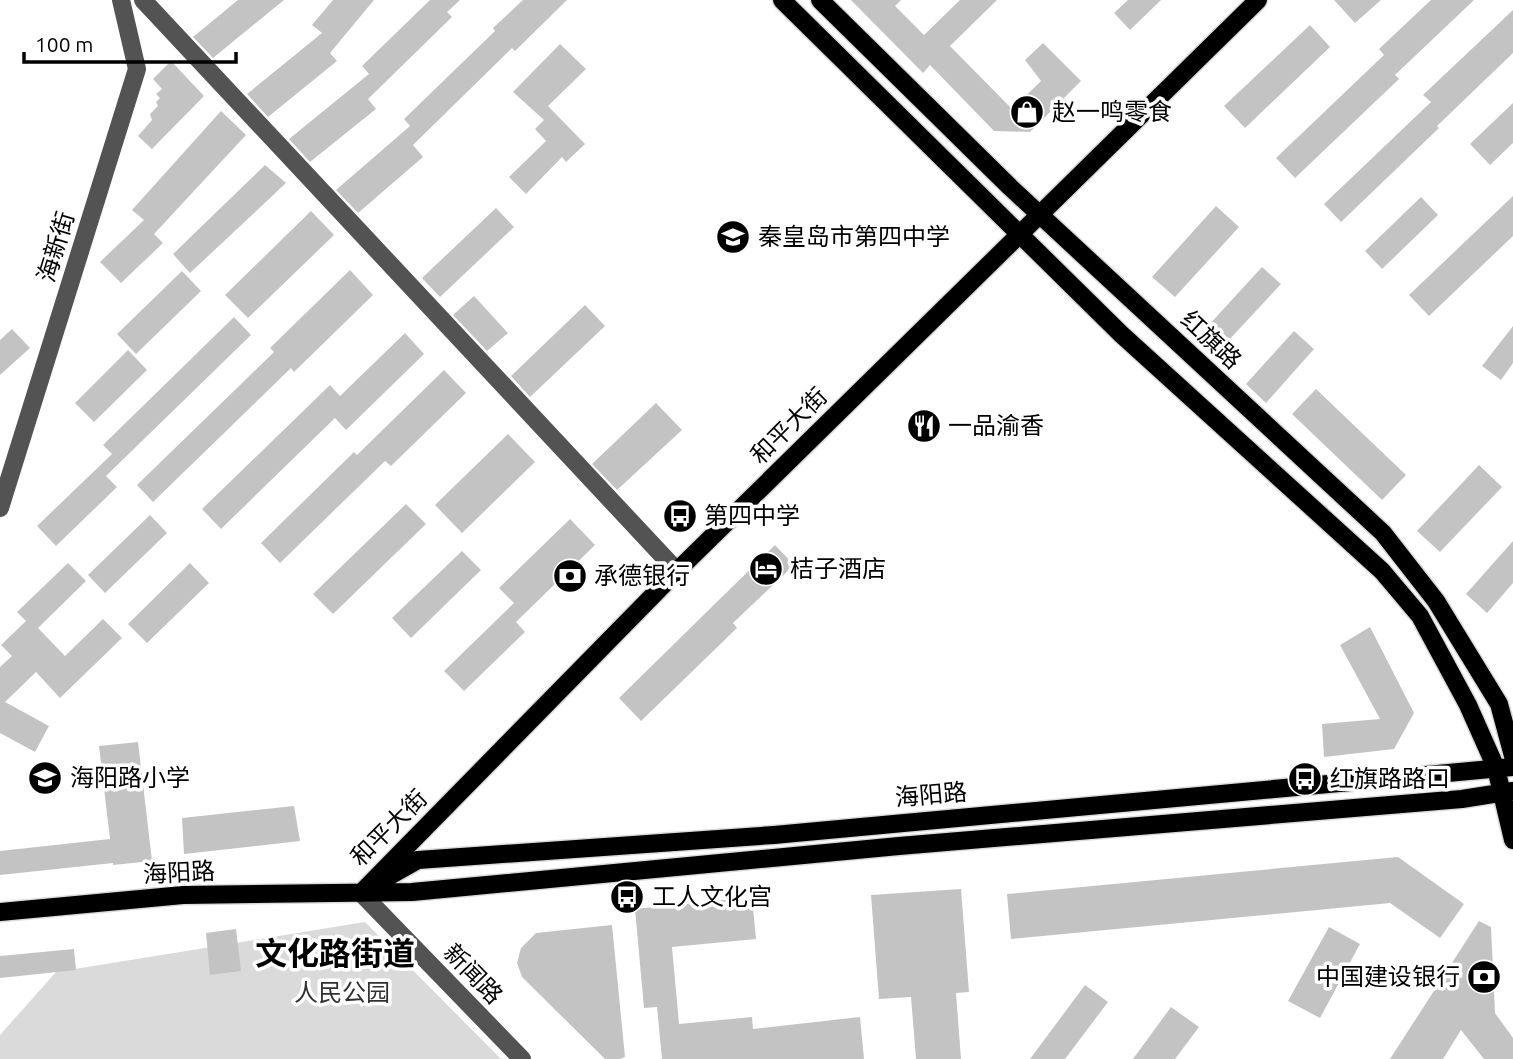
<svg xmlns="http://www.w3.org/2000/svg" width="1513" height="1059" font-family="Ubuntu,'Noto Sans SC',sans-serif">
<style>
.green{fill:#dadada}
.building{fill:#c3c3c3}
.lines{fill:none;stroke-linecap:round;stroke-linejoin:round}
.major-casing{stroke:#dbdbdb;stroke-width:21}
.minor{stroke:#535353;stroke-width:18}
.major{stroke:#000;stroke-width:18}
.labels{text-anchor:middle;stroke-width:7;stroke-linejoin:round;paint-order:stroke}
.poi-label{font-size:24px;fill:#000;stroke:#fff;text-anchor:start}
.street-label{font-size:24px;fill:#000;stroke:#fff}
.park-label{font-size:24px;fill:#313131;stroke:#fff}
.district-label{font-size:32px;font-weight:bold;fill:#000;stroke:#fff}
</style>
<rect width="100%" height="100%" fill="#fff"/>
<path class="green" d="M365,922L501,1059H0V1035L56,972Z"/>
<path class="building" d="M238,0H284L213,58L193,37Z
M333,0H374L330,53L337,61L268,117L247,94L322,33L312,25Z
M430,0H460L447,12L452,17L368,99L376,109L310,162L289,139L369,74L362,66Z
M523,0H567L515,51L512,48L413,145L423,157L358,213L336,190L410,126L404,119L495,31L493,28Z
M851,0H901L895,6L924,35L960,0H997L950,46L1012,109L1041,81L1025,60L1043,43L1081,81L1030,132L994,131L930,65L923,73Z
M1128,0H1161L1130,30L1114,13Z
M1334,0H1381L1355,23Z
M1431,0H1474L1395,75L1399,79L1295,178L1276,158L1384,55L1379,49Z
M1513,10V53L1437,126L1439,128L1341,222L1324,204L1431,102L1423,95Z
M1310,25L1330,47L1245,128L1224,106Z
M560,44L586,69L548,106L585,144L566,162L562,157L526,194L509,177L546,141L535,129L544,120L513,92Z
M171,61L204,96L152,149L138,136L152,120L150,114L158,106L156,102L160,98L156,94L162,89L153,79Z
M1513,103V143L1490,165L1470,144Z
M221,111L246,135L154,234L163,243L121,283L100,262L144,220L132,210Z
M265,165L286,183L190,273L173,254Z
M1513,196V236L1429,316L1409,295Z
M1421,197L1438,215L1382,269L1365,251Z
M1216,206L1239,227L1175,297L1152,277Z
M496,208L514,227L440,297L422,278Z
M311,211L334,235L248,318L225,295Z
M1262,267L1281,284L1214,356L1196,339Z
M350,270L373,295L294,372L291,368L153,502L137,485L274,352L270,348Z
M182,271L201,291L136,354L117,334Z
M474,296L508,333L487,351L453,315Z
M585,305L605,326L530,397L511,376Z
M234,317L251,335L106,476L117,487L56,546L37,526L112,454L103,445Z
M1513,326V363L1501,380L1482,366Z
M12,329L30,348L0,375V340Z
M1294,331L1314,349L1266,403L1246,384Z
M405,333L424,354L346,430L335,418L221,529L202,509L330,385L340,396Z
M128,350L147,370L94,422L75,403Z
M444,370L466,393L391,466L385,461L280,563L261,543L354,452L357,455Z
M1316,389L1406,475L1382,500L1292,414Z
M656,403L682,430L617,490L592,464Z
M508,434L535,462L462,533L435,505Z
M1479,465L1502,487L1440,552L1417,531Z
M406,504L426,524L333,614L313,594Z
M150,515L167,533L105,593L88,575Z
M570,519L595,545L516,622L525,632L464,691L444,671L514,603L499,588Z
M1513,541V583L1487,613L1466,594Z
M775,545L794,565L733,623L737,628L641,721L619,698Z
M462,551L481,570L411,638L392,618Z
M68,563L86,581L38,628L65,656L103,619L122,638L60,698L36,672L5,702L49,726L35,752L0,733V667L12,656L1,645L26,621L17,612Z
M190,563L209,583L147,643L128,624Z
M1370,627L1414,713L1394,749L1324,757L1322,724L1380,719L1340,645Z
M138,742L152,861L113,865V863L0,875V851L110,839L99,746Z
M294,806L300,841L184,854L182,818Z
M1398,857L1464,904L1440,938L1390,903L1011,939L1007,894Z
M961,889L969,992L956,993L961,1059H916L911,997L879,999L871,895Z
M752,897L756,939L672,947L679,1024L752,1017L753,1029L860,1017L864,1059H662L657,1007L644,1008L635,909Z
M1479,921L1491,927L1495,1013L1513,1038V1059H1484L1461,1030L1443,1059H1390Z
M612,925L625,1057L620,1059H605L522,977L517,963L521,948L536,933Z
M1329,927L1360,944L1320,1018L1288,1001Z
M236,929L241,971L210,975L206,933Z
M74,949L76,970L0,978V956Z
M1085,985L1108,1002L1065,1059H1030Z
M1171,1007L1199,1027L1175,1059H1133Z"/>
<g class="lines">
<g class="major-casing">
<path id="major" d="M782,0L1121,334L1382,571L1420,616L1468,705L1496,768L1513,840
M820,0L1010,187L1383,533L1436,601L1499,704L1513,756
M379,882L418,860L774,835L1513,767
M361,893L677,571L1258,0
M0,912L183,895L412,892L899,846L1462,799L1513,791"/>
</g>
<path class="minor" d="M143,0L677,571
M0,508L137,69L121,0
M361,893L522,1059"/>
<use href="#major" class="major"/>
</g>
<defs>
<g id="shop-disc" transform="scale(1.75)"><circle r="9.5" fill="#000" stroke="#fff"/><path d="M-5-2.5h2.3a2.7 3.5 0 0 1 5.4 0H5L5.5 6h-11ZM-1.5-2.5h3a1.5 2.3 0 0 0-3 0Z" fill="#fff"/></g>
<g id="school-disc" transform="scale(1.75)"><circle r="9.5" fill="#000" stroke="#fff"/><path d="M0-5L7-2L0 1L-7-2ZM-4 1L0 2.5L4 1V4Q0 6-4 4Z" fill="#fff"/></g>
<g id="restaurant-disc" transform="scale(1.75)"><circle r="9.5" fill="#000" stroke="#fff"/><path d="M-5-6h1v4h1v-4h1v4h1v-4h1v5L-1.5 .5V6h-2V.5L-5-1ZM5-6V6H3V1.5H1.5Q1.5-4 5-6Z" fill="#fff"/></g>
<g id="bus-disc" transform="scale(1.75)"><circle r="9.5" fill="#000" stroke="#fff"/><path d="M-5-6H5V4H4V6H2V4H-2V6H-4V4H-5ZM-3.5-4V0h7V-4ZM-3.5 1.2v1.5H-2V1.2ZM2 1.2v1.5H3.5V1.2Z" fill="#fff"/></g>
<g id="hotel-disc" transform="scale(1.75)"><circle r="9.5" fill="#000" stroke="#fff"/><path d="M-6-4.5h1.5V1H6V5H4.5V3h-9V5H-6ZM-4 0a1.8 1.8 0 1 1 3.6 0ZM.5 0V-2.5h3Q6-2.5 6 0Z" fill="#fff"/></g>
<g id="bank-disc" transform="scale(1.75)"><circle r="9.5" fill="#000" stroke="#fff"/><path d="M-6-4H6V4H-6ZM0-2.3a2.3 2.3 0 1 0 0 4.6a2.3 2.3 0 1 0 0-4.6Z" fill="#fff"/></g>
</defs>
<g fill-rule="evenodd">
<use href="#shop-disc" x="1027" y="112"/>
<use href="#school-disc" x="733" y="237"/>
<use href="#restaurant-disc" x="924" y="426"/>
<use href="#bus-disc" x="680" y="516"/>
<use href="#hotel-disc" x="766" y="569"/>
<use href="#bank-disc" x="570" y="576"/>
<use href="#school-disc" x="45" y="778"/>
<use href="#bus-disc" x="1305" y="779"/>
<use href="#bus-disc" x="627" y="897"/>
<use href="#bank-disc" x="1484" y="977"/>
</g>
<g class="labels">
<g class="poi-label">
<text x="1052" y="120">赵一鸣零食</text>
<text x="758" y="245">秦皇岛市第四中学</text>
<text x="948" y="434">一品渝香</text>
<text x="704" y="524">第四中学</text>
<text x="790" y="577">桔子酒店</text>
<text x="594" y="584">承德银行</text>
<text x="70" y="786">海阳路小学</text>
<text x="1330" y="787">红旗路路口</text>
<text x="652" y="905">工人文化宫</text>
<text x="1460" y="985" text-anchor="end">中国建设银行</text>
</g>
<g class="street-label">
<text transform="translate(56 247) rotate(-73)" y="8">海新街</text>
<text transform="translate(1211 340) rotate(43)" y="8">红旗路</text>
<text transform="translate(789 426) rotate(-45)" y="8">和平大街</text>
<text transform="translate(931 795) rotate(-5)" y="8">海阳路</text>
<text transform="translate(389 828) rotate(-45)" y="8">和平大街</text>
<text transform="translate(179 873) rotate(-3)" y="8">海阳路</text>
<text transform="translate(473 974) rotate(46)" y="8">新闻路</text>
</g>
<g class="park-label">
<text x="342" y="1001">人民公园</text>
</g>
<g class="district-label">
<text x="335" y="965">文化路街道</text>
</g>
</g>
<path d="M24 52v10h212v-10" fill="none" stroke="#000000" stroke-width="3.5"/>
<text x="35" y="52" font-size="21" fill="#000000" stroke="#ffffff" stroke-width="5" paint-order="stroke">100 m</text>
</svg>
